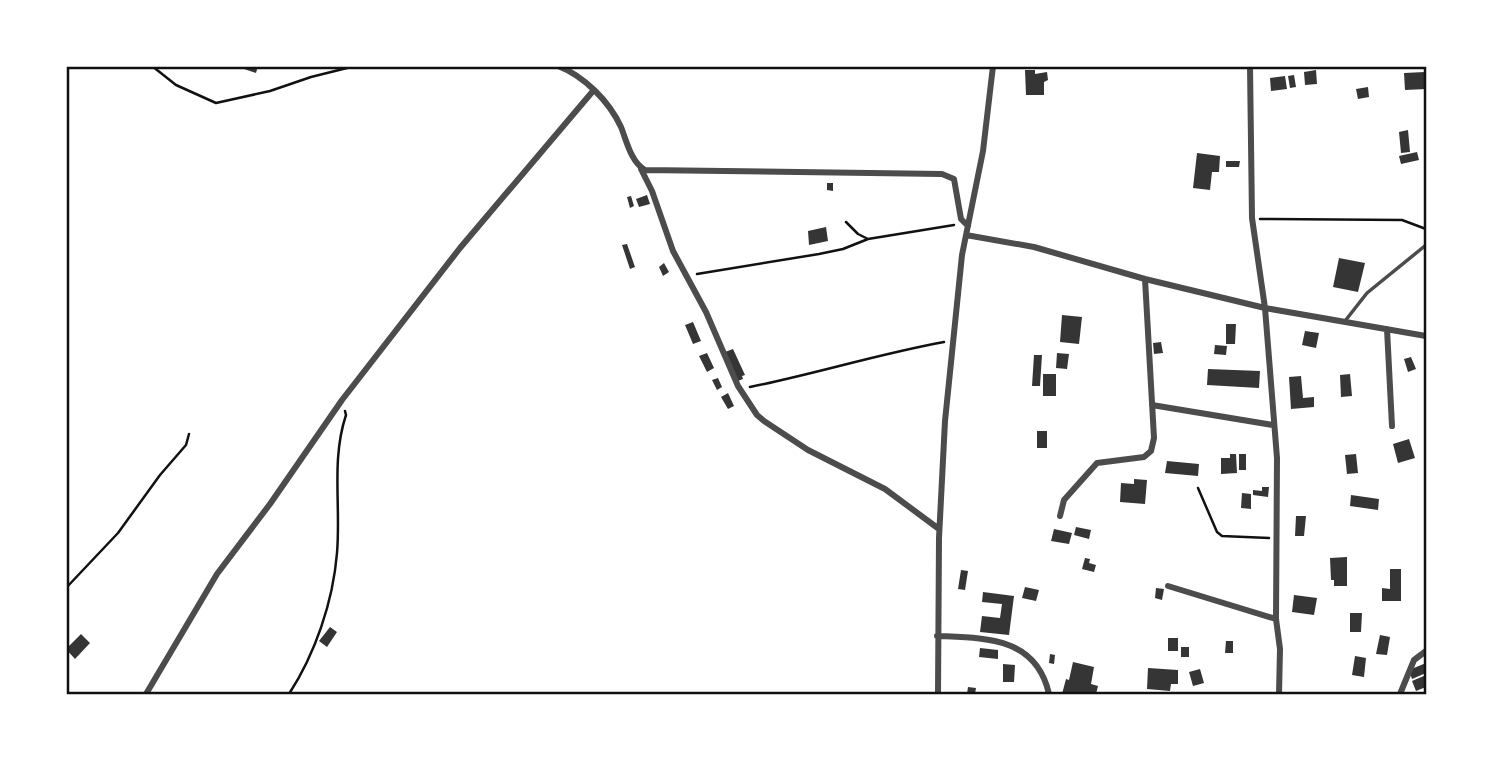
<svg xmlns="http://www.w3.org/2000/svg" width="1493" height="761" font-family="Georgia,serif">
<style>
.building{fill:#353535}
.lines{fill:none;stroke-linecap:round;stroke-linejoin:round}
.path{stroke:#111;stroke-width:2.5}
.service{stroke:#4c4c4c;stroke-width:3.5}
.minor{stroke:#4c4c4c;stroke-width:6}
.neatline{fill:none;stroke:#111;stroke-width:2.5}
</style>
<rect width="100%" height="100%" fill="#fff"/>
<path class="building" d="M235,66H258L256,73Z
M1025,70H1035V74L1047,72L1048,80L1044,82V95H1026Z
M1316,70L1317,84L1305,85L1304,72Z
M1425,72L1426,89L1405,90L1404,73Z
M1294,75L1296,87L1290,88L1288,76Z
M1285,76L1287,89L1271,91L1270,78Z
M1368,87L1369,97L1358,99L1356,89Z
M1408,130L1410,152L1401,153L1399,132Z
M1417,152L1419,160L1401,164L1399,156Z
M1197,153L1220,156L1219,172H1212L1210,190L1193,188Z
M1226,161H1240L1239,167H1226Z
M827,183H833V191L827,190Z
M647,195L650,204L639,207L636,199Z
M631,196L634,206L630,208L627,197Z
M826,227L828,241L809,245L808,231Z
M627,244L635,267L630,269L622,245Z
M1339,258L1365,263L1358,292L1333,287Z
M664,263L669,272L663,276L659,267Z
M1062,315L1082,317L1079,344L1060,342Z
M693,322L701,341L693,344L685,325Z
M1226,324H1236L1235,344H1226Z
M1305,331L1319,333L1316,348L1302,345Z
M1161,342L1163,353L1154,354L1153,343Z
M1215,345L1227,346L1226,355L1214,354Z
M733,349L745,375L742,376L743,379L738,381L725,352Z
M707,353L714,368L707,372L699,356Z
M1057,353L1069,354L1067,369L1056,368Z
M1034,355H1042L1040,386H1032Z
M1411,357L1416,369L1408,372L1404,359Z
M1208,369L1260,371L1259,388L1207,385Z
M1043,374H1056V396H1043Z
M1350,374L1352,396L1341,397L1340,375Z
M1301,376L1303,398L1314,397V407L1291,409L1289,377Z
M718,378L722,387L717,390L712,380Z
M728,393L734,406L728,409L721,397Z
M1037,431H1047V448H1037Z
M1409,439L1415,458L1398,463L1393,444Z
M1230,454H1236L1237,473L1221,474V458H1230Z
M1239,454H1246V470H1239Z
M1356,454L1358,473L1347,474L1345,455Z
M1167,461L1199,464L1198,476L1165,473Z
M1134,479L1147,480L1145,504L1120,502L1121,483L1134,484Z
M1262,487H1269L1268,497L1253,495V490L1262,491Z
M1242,493L1251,494V509L1241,508Z
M1351,495L1379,499L1378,510L1350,506Z
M1296,516H1306L1304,536H1295Z
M1076,527L1091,530L1089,539L1074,535Z
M1054,529L1072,533L1069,544L1051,541Z
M1347,557V586H1334V580H1331L1330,558Z
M1085,558L1090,559L1089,563L1096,565L1094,572L1082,569Z
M1390,569H1401V601H1382V588L1390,589Z
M961,570L968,571L965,590L958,589Z
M1025,587L1039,590L1036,601L1022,598Z
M1156,588L1164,589L1162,600L1155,598Z
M983,592L1014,596L1009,635L980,632L982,616L1000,618L1002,604L982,602Z
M1294,595L1317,598L1314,615L1292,612Z
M1350,613H1362L1361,632H1350Z
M330,627L337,632L327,647L319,641Z
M81,634L90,643L75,659L66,649Z
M1380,635L1390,637L1387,655L1376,654Z
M1168,638H1178V651H1168Z
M1226,641H1233V653H1225Z
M1181,647H1189V657H1181Z
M980,648L998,650V659L979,657Z
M1050,654L1055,655L1054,664L1049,663Z
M1355,656L1366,658L1364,677L1352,675Z
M1073,662L1094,667L1091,684L1098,686L1096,694H1062L1066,679L1069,680Z
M1426,663V673L1412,679L1409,670Z
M1003,664L1015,665L1014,682H1003Z
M1148,668L1178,670V684H1171L1170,691L1147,689Z
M1200,669L1204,683L1193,686L1189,672Z
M1426,675V687L1416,691L1412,681Z
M968,687L976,688L975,694H967Z"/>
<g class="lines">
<path class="path" d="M152,66L176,85L216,103L270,91L311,77L355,66
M66,69L70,66
M1260,219L1402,220L1426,229
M846,222L858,234L868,239L954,225
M697,274L819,254L843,249L868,239
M750,387C815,374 878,354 944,342
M1198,488L1217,532L1222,536L1269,538
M66,588L118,533L160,475L186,445L189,434
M289,694C315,654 333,602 337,553C341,506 331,460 346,415L345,411"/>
<path class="service" d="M1345,321L1367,293L1426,245"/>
<path class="minor" d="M558,66C584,76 609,101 621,127C627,142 631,162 645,170L942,174L954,179L961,219L968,226
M1250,66L1252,218L1265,308L1277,458L1276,619L1280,649L1279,694
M641,169L652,191L673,251L706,312L738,386L757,415L764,421L808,450L885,489L939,529
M966,235L1034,247L1145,279L1265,308L1426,336
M1387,329L1392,426
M1152,405L1273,425
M1060,516L1064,500L1097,463L1144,457L1151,451L1154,438L1145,279
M1168,586L1276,619
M937,636C984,638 1036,636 1049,694
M146,694L217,574L270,504L342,400L460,248L593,91
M938,694L939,538L945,421L962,255L983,151L993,66
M1400,694L1414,660L1426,651"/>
</g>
<rect width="1493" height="761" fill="none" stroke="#ffffff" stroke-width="136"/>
<rect x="68" y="68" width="1357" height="625" class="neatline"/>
</svg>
